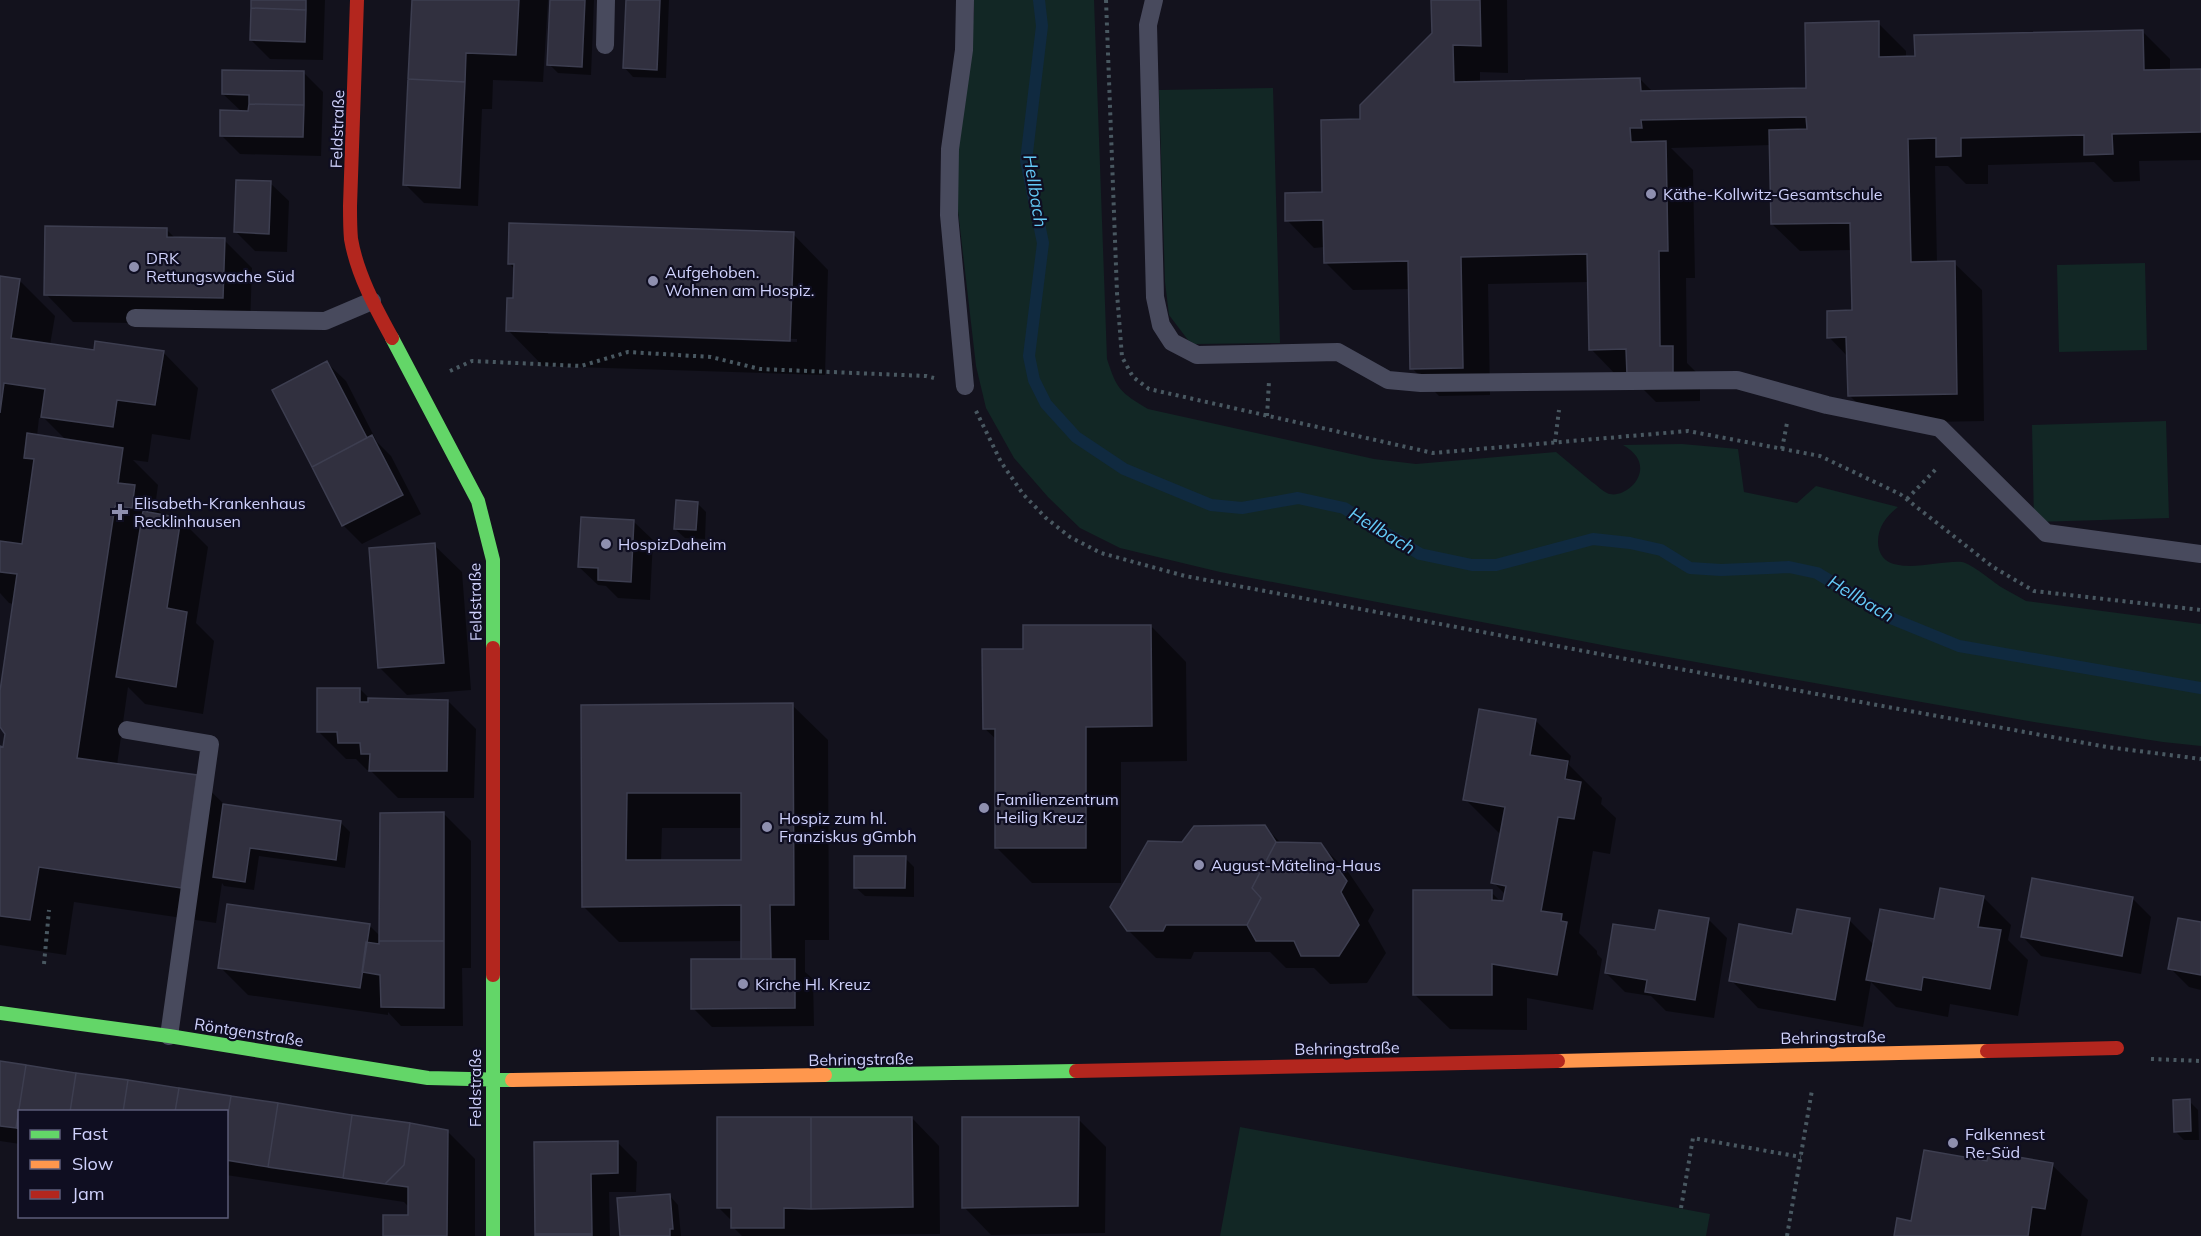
<svg xmlns="http://www.w3.org/2000/svg" width="2201" height="1236" font-family="Mulish,sans-serif">
<style>
.green{fill:#122725}
.shadow{fill:#0007;fill-rule:evenodd}
.lines{fill:none;stroke-linecap:round;stroke-linejoin:round}
.stream{stroke:#102a40;stroke-width:12}
.building{fill:#31303f;stroke:#3d3e50;stroke-width:1.5;fill-rule:evenodd}
.path{stroke:#495861;stroke-width:4;stroke-dasharray:3 4.5;stroke-linecap:butt}
.lane{stroke:#484a5d;stroke-width:18}
.fast{stroke:#63d668;stroke-width:14}
.slow{stroke:#ff974d;stroke-width:14}
.jam{stroke:#b3261e;stroke-width:14}
.poi-dot{fill:#8e8faf;stroke:#0f0e21;stroke-width:2}
.labels{text-anchor:middle;stroke-width:4.5;stroke-linejoin:round;paint-order:stroke}
.street-label{font-size:16px;fill:#d0d2fd;stroke:#0f0e21}
.poi-label{font-size:16px;fill:#d0d2fd;stroke:#0f0e21;text-anchor:start}
.water-label{font-size:18px;font-style:italic;fill:#64caf7;stroke:#0f0e21}
</style>
<rect width="100%" height="100%" fill="#13121d"/>
<path class="green" d="M974,0H1094L1107,359C1117,390 1120,392 1148,409L1374,459L1416,464L1556,452C1568,462 1580,472 1592,482C1597,485 1602,491 1607,493C1625,502 1662,467 1623,445L1682,444L1738,449L1744,492L1797,503L1816,486L1898,507C1887,516 1878,526 1878,542C1879,582 1939,559 1962,562C1972,564 1992,581 2001,587C2009,592 2018,596 2026,601L2201,624V746L2163,742L2034,722L1623,649L1220,572L1120,548L1080,528L1048,497L1014,458L986,408L976,366L954,176L974,13Z
M1273,88L1280,343L1195,344L1188,340L1169,315L1165,282L1159,90Z
M2145,263L2147,350L2059,352L2057,265Z
M2166,421L2169,518L2034,522L2032,425Z
M1240,1127L1710,1214L1706,1236H1220Z"/>
<path class="shadow" d="M253,0H325L323,60L270,59L251,40Z
M414,0H548L543,82L493,80L492,109H482L478,206L424,203L405,184Z
M552,0H594L591,75L558,73L549,64Z
M627,0H669L666,78L633,77L624,67Z
M1433,0H1507L1508,73L1480,72V83L1640,79L1653,92L1808,89L1878,23L1906,51V58L2142,31L2170,59V71L2201,70V160L2139,161L2140,181L2114,182L2094,162L1988,165V184H1966L1948,166H1935L1937,263H1954L1982,290L1984,421L1877,423L1849,395L1848,357L1829,337L1853,312L1852,250L1800,251L1772,224L1771,145L1671,148L1693,170L1695,278H1686L1687,363L1700,376V401L1656,402L1630,376L1618,377L1591,349L1589,282L1488,284L1490,395L1439,396L1412,368L1410,289L1353,290L1325,262V247L1314,248L1287,220L1323,194L1361,121L1434,34Z
M304,73L323,92L321,156L240,154L221,135L242,112L223,94Z
M270,183L289,201L287,252L255,251L236,232Z
M166,229L176,239L224,240L252,268L250,325L73,322L46,294Z
M793,234L828,270L825,375L543,366L508,330L514,300L515,270L509,263ZM548,331L797,339V342L548,334Z
M0,277L19,280L55,316L50,345L95,352H163L198,388L190,440L152,434L148,462L133,460L158,485L155,507L164,516L180,519L208,547L196,623L214,641L203,714L145,704L128,687L117,765L196,777L226,806L341,823L350,832L345,868L259,856L254,890L224,886L222,883L216,923L74,902L66,955L0,945V748L4,749L6,733L0,725V702L14,604L9,603L0,593ZM39,418H44L67,441L37,436ZM117,477H120L118,490Z
M327,363L346,381L377,442L391,456L421,514L362,544L344,526L274,391Z
M697,503L706,512L705,539L685,538L675,529Z
M634,522L653,540L650,600L618,598L606,586L598,585L579,567Z
M434,545L462,572L471,690L407,695L380,668Z
M1151,626L1186,662L1187,761L1121,762V883H1032L997,848V740L984,728L1025,650Z
M360,689L371,700L448,701L476,729L474,798H398L370,770H367L356,759H346L319,732Z
M792,705L828,740L829,940H805V972L813,979L814,1026L712,1027L693,1008L743,961V941L619,942L583,906L582,706ZM662,828H743V862H661Z
M1535,720L1571,756L1569,765L1602,798L1601,804L1616,818L1610,854L1593,851L1579,933L1597,951V954L1602,959L1593,1010L1527,998V1030L1450,1029L1414,994L1491,892L1502,903H1504L1506,895L1493,882L1501,835L1465,799Z
M443,813L471,841V968H462L463,1026H401L388,1012V1015L248,995L220,967L369,925L381,937Z
M1264,826L1281,843L1321,845L1349,873L1374,910L1368,921L1386,953L1367,983L1330,984L1314,968H1286L1270,952H1194L1191,959L1156,958L1128,930L1183,843Z
M905,858L914,867V897L865,896L855,887Z
M1983,897L2011,925L2008,940L2028,960L2018,1016L1950,1004L1948,1017L1896,1007L1871,982L1863,1027L1758,1008L1731,980L1793,935L1849,920L1874,945L1935,920Z
M2133,899L2151,917L2141,974L2041,956L2023,937Z
M1708,919L1727,938L1714,1018L1666,1011L1651,996L1625,992L1606,973L1656,932Z
M2201,924V990L2189,987L2170,968Z
M0,1063L447,1131L475,1159V1236H385L410,1216L409,1207L404,1202L226,1175V1112H20V1144L0,1141Z
M2189,1101L2198,1110L2199,1140H2184L2175,1131Z
M912,1118L939,1146L940,1234L742,1236L733,1227V1222L718,1207Z
M1078,1119L1106,1147L1105,1233L991,1235L964,1207Z
M618,1143L637,1162L636,1192H609L610,1236H537Z
M1989,1163L2052,1165L2088,1200L2081,1236H1895Z
M669,1195L678,1205L681,1236H622Z"/>
<g class="lines">
<path class="stream" d="M1039,0L1042,26L1026,161L1043,243L1029,356L1034,380L1046,404L1076,437L1124,469L1211,505L1242,508L1298,498L1344,508L1420,554L1472,565H1496L1593,539L1630,543L1661,550L1690,568L1721,570L1789,567L1817,573L1893,619L1959,646L2201,688"/>
</g>
<path class="building" d="M251,0H306V10L251,8Z
M412,0H519L516,55L466,53L465,82L408,79Z
M550,0H585L582,67L547,65Z
M626,0H660L657,70L623,68Z
M1431,0H1480L1481,46L1453,45L1454,82L1640,78L1641,91L1806,88L1805,23L1879,21V57L1915,56L1914,35L2143,30L2144,70L2201,69V132L2112,134L2113,154L2084,155V135L1961,138V156L1936,157V138L1908,139L1911,262L1955,261L1957,394L1848,396L1846,337L1827,338V311L1852,310L1850,223L1771,224L1769,130L1807,129L1806,117L1641,120L1642,128H1630L1631,142L1666,141L1668,251H1659L1660,346H1673V374L1627,375L1626,349L1589,350L1587,254L1461,257L1463,368L1410,369L1408,261L1324,263L1323,220L1285,221V193L1322,192L1321,120L1360,119V105L1432,33Z
M251,8L306,10L305,42L250,40Z
M222,70L304,71V105L249,104V95L222,94Z
M408,79L465,82L460,188L403,185Z
M249,104L304,105L303,137L220,136V110L248,111Z
M236,180L271,181L269,234L234,232Z
M509,223L794,232L790,341L506,331L507,298H513L514,264H508Z
M45,226L167,228V237L225,238L223,298L44,295Z
M0,276L20,279L11,338L94,350L95,341L164,351L155,405L117,400L113,427L41,417L45,389L4,383L0,413Z
M327,361L367,438L312,467L272,390Z
M27,433L123,448L118,483L135,485L132,508L115,506L77,758L197,775L181,888L39,867L30,920L0,916V746L3,747L5,734L0,727V691L17,574L0,572V541L22,544L34,459L24,458Z
M372,435L403,495L342,526L312,467Z
M676,500L698,502L696,530L674,529Z
M143,511L181,518L167,608L187,612L176,687L116,677Z
M581,517L634,520L631,582L598,580V568L578,567Z
M435,543L444,663L378,668L369,548Z
M1023,625H1151L1152,726L1086,727V848H995V729H983L982,649H1023Z
M317,688H360V702H368V698L448,700L447,771H369L370,754H361L360,743H338L337,732H317Z
M793,703L794,905H770L771,959H741V905L582,907L581,705ZM627,793H741V860H626Z
M1479,709L1536,719L1530,755L1568,761L1565,779L1581,782L1574,819L1558,817L1541,911L1562,914L1561,921L1567,922L1557,975L1492,964V995H1413V890H1492V900L1503,901L1506,886L1491,883L1505,807L1463,800Z
M223,804L341,821L336,860L250,848L245,882L213,877Z
M444,812V941H379L380,813Z
M1265,825L1276,842L1252,888L1261,898L1247,925H1166L1163,931H1127L1110,907L1148,841L1182,842L1194,826Z
M1276,842L1321,843L1347,881L1341,892L1359,925L1339,956H1301L1294,941H1256L1247,925L1261,898L1252,888Z
M854,856H906L905,888H854Z
M2032,878L2133,897L2122,956L2021,937Z
M1940,888L1984,896L1978,927L2001,930L1990,989L1923,977L1921,990L1866,980L1880,909L1934,919Z
M227,904L370,924L360,988L218,968Z
M1797,909L1850,918L1835,1000L1729,981L1739,924L1792,934Z
M1659,910L1709,918L1695,1000L1645,992L1647,980L1605,973L1613,924L1655,930Z
M2178,918L2201,922V975L2168,969Z
M379,941H444V1008L381,1007L380,975L362,972L366,942L379,944Z
M691,959H795V1008L691,1009Z
M0,1061L26,1065L16,1128L0,1126Z
M26,1065L76,1073L70,1112H20V1129L16,1128Z
M76,1073L128,1080L123,1112H70Z
M128,1080L179,1088L175,1112H123Z
M179,1088L231,1096L226,1126V1112H175Z
M231,1096L278,1103L268,1167L226,1160V1126Z
M2190,1099L2191,1131L2174,1132L2173,1100Z
M278,1103L352,1115L343,1178L268,1167Z
M352,1115L410,1123L404,1165L385,1184L343,1178Z
M717,1117H811V1209L784,1208V1228H731V1208H717Z
M811,1117H912L913,1207L811,1209Z
M962,1117H1079L1078,1206L962,1208Z
M410,1123L448,1130L447,1236H383V1215H408V1187L385,1184L404,1165Z
M618,1141V1173L591,1174L592,1234H535L534,1142Z
M1924,1150L1987,1161L1989,1152L2053,1163L2045,1209L2032,1207L2028,1236H1894L1897,1218L1911,1221Z
M670,1194L673,1229H670V1236H620L617,1198Z
M535,1234H592V1236H535Z"/>
<g class="lines">
<path class="path" d="M1106,0L1117,293L1122,357L1133,377L1149,389L1433,453L1688,431L1820,456L1900,494L1993,567L2034,591L2201,610
M450,371L472,361L581,366L628,352L711,357L760,369L926,376L934,378
M976,411L1001,462L1023,494L1046,518L1070,537L1101,553L1185,576L1658,665L2107,747L2201,759
M1267,416L1269,381
M1555,442L1559,410
M1782,449L1787,423
M1907,499L1938,467
M44,964L49,910
M2151,1059L2201,1061
M1681,1208L1693,1138L1801,1157
M1787,1236L1812,1090"/>
<path class="lane" d="M965,0L964,50L950,149L949,215L965,386
M1154,0L1148,25L1155,297L1161,325L1172,342L1197,355L1338,352L1388,380L1421,383L1737,380L1827,405L1940,428L2046,533L2201,554
M605,45L606,0
M135,318L325,321L372,301
M127,730L210,744L169,1036"/>
<path class="fast" d="M392,338L478,501L493,560V648
M493,975V1236
M0,1013L169,1036L428,1078L512,1080
M825,1075L1076,1071"/>
<path class="slow" d="M1558,1061L1987,1051
M512,1080L825,1075"/>
<path class="jam" d="M357,0L350,206C350,217 350,228 351,239C357,274 375,307 392,338
M493,648V975
M1987,1051L2117,1048
M1076,1071L1558,1061"/>
</g>
<g class="poi-dot">
<circle cx="1651" cy="194" r="6"/>
<circle cx="134" cy="267" r="6"/>
<circle cx="653" cy="281" r="6"/>
<path d="M117 503h6v6h6v6h-6v6h-6v-6h-6v-6h6z"/>
<circle cx="606" cy="544" r="6"/>
<circle cx="984" cy="808" r="6"/>
<circle cx="767" cy="827" r="6"/>
<circle cx="1199" cy="865" r="6"/>
<circle cx="743" cy="984" r="6"/>
<circle cx="1953" cy="1143" r="6"/>
</g>
<g class="labels">
<g class="street-label">
<text transform="translate(337 129) rotate(-88)" y="6">Feldstraße</text>
<text transform="translate(475 602) rotate(-91)" y="6">Feldstraße</text>
<text transform="translate(249 1032) rotate(9)" y="6">Röntgenstraße</text>
<text transform="translate(1833 1037) rotate(-1)" y="6">Behringstraße</text>
<text transform="translate(1347 1048) rotate(-1)" y="6">Behringstraße</text>
<text transform="translate(861 1059) rotate(-1)" y="6">Behringstraße</text>
<text transform="translate(475 1088) rotate(-90)" y="6">Feldstraße</text>
</g>
<g class="poi-label">
<text x="1663" y="200">Käthe-Kollwitz-Gesamtschule</text>
<text x="146" y="264">DRK<tspan x="146" dy="18">Rettungswache Süd</tspan></text>
<text x="665" y="278">Aufgehoben.<tspan x="665" dy="18">Wohnen am Hospiz.</tspan></text>
<text x="134" y="509">Elisabeth-Krankenhaus<tspan x="134" dy="18">Recklinhausen</tspan></text>
<text x="618" y="550">HospizDaheim</text>
<text x="996" y="805">Familienzentrum<tspan x="996" dy="18">Heilig Kreuz</tspan></text>
<text x="779" y="824">Hospiz zum hl.<tspan x="779" dy="18">Franziskus gGmbh</tspan></text>
<text x="1211" y="871">August-Mäteling-Haus</text>
<text x="755" y="990">Kirche Hl. Kreuz</text>
<text x="1965" y="1140">Falkennest<tspan x="1965" dy="18">Re-Süd</tspan></text>
</g>
<g class="water-label">
<text transform="translate(1035 191) rotate(81)" y="6">Hellbach</text>
<text transform="translate(1382 531) rotate(31)" y="6">Hellbach</text>
<text transform="translate(1861 599) rotate(31)" y="6">Hellbach</text>
</g>
</g>
<rect x="18" y="1110" width="210" height="108" fill="#0f0e21" stroke="#5c5c79" stroke-width="1.5"/>
<rect x="30" y="1130" width="30" height="9" fill="#63d668" stroke="#5c5c79" stroke-width="1.5"/>
<text x="72" y="1140" font-size="18" fill="#d0d2fd">Fast</text>
<rect x="30" y="1160" width="30" height="9" fill="#ff974d" stroke="#5c5c79" stroke-width="1.5"/>
<text x="72" y="1170" font-size="18" fill="#d0d2fd">Slow</text>
<rect x="30" y="1190" width="30" height="9" fill="#b3261e" stroke="#5c5c79" stroke-width="1.5"/>
<text x="72" y="1200" font-size="18" fill="#d0d2fd">Jam</text>
</svg>
